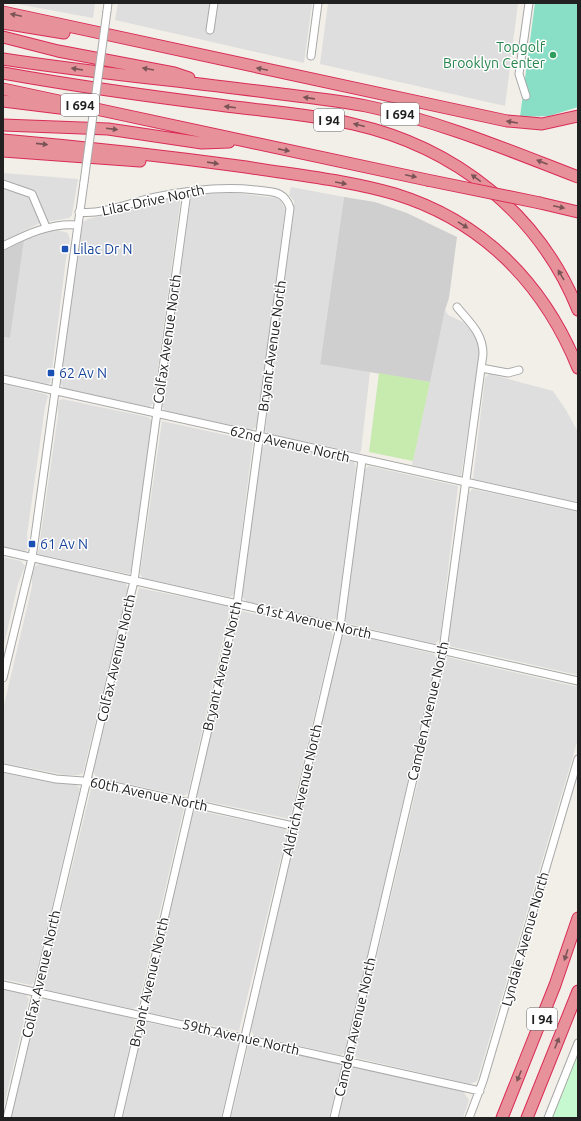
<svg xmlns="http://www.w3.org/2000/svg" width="581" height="1121" font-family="Ubuntu,sans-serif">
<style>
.residential{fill:#dfdede}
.religious{fill:#cfcfcf}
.grass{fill:#c7eaaf}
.park{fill:#c7f9d0}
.pitch{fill:#88dfc5}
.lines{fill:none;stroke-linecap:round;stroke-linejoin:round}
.minor-casing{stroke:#a8a8a8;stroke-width:9}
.highway-casing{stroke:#da2b56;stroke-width:13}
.minor{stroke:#fff;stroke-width:7}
.highway{stroke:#e7929a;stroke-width:11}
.minor-bridge-casing{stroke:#a8a8a8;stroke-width:9;stroke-linecap:butt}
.highway-bridge-casing{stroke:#da2b56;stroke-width:13;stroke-linecap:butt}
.minor-bridge{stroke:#fff;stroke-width:7}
.highway-bridge{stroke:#e7929a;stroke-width:11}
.oneway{fill:#7a5457}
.leisure-dot{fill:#2e9e5b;stroke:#fff;stroke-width:1.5}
.transit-dot{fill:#1a4fb4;stroke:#fff;stroke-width:1.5}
.labels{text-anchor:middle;stroke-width:3;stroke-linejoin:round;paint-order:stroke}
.shield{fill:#fff;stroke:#646464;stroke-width:1}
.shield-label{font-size:13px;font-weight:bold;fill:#212121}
.leisure-label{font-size:14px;fill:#27864d;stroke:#fff;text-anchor:end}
.street-label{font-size:14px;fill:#212121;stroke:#fff}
.transit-label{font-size:14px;fill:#164399;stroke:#fff;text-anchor:start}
</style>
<rect width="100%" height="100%" fill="#f1efe8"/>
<path class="residential" d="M12,3H95L93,18Z
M118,3H312L304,63L115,20Z
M328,3H518L505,106L320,64Z
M3,173L78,179L72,215L69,218L40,223L3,241Z
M291,187L344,197L320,363L370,372L361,451L359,453L269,434L265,431L294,209V201L289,195Z
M234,193L277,198L281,201L285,210L257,427L251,430L165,411L162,406L191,197L194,194Z
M175,198L180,200V204L153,404L149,407L64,389L60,383L83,222L88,219Z
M57,230L68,233L70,240L66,259L51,378L50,383L47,384L3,374V337L10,338L24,241L49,231Z
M445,310L448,315L463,322L476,335L479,347V357L461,476L412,465Z
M489,374L553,391L566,410L578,432V502L473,479L485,378Z
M3,384L45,394L48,396L45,407L27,535L29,548L25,551L3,547Z
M62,399L148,417L152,421L131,571L129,574L38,554L58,415V406L59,401Z
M162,421L253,441L234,594L230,597L143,578L140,574Z
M266,443L354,462L356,467L337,617L335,619L331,620L247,602L242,597L262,448Z
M369,466L458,486L440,639L435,644L346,623L345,619L365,469Z
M473,489L578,512V675L449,646L448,643L469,492Z
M3,557L21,561L25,566L18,584L3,649Z
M40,564L125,583L128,588L83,773L78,775H65L3,763V709L32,586V575L35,566Z
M139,588L228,606L230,608L188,793L183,796L96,777L93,771Z
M241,611L330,630L333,635L290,819L200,800L196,795Z
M347,633L434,654L436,659L345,1052L341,1055L254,1036L251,1030L341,637Z
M447,657L578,687V739L477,1081L470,1084L357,1058L354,1054Z
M3,773L52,783L74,784L80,788L34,982L31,985L3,979Z
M93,787L181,805L184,808L138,1006L133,1009L47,990L43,985L91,789Z
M196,810L285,829L287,833L239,1031L150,1013L147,1009L193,812Z
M3,989L25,994L29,999L3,1110Z
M45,999L132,1018L135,1020L114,1118H11L39,1002Z
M146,1022L236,1041L237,1043L238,1046L221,1118H123L144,1024Z
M251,1044L339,1063L341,1068L329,1118H231L248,1046Z
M352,1067L463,1091L469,1100L463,1118H338L349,1071Z"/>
<path class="religious" d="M344,197L375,202L407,213L457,237L449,298L445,310L430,382L320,364Z
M24,241L10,338L3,337V251Z"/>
<path class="grass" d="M379,373L430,382L413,461L369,452Z"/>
<path class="park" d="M578,1036V1118H545Z"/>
<path class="pitch" d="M535,3H578V107L549,116L520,117Z"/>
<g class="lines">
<g class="minor-casing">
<path id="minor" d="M107,11L108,3
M210,30L214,3
M311,56L318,3
M526,96L519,74L529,3
M3,184L32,194L46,227
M79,212C104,215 131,202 156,197C189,190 222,186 256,190C272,192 284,190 290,208L237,604L118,1118
M3,246C27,234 50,223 77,225
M481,368L508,373L519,370
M3,379L578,507
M3,551L578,681
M3,678L32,558L84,182
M3,768L56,779L96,782L293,826
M3,985L480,1091
M7,1118L134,581L187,192
M226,1118L340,627L362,460
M334,1118L443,650L483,354C483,333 469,322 457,307
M469,1118L483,1081L578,759
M548,1118L578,1043"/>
</g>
<g class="highway-casing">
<path id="highway" d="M3,12L507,121L542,124L578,116
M3,23L64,33
M3,37L58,51L174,73L189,78
M3,59C93,73 183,81 273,93C304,97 336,100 366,106C439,121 508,150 578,177
M3,73C75,86 147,96 219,105C263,111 310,114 353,124C455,147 539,213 578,310
M3,89L427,180
M3,101L68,109
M3,125L108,129L202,143L229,142
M3,140C84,147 165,156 246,167C295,175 347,180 395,194C483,221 544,284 578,368
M3,151L140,161
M540,203L578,212
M502,1118L555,985L578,918
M527,1118L578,991"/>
</g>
<use href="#minor" class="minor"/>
<use href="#highway" class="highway"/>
<g class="minor-bridge-casing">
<path id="minor-bridge" d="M84,182L107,11"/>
</g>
<g class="highway-bridge-casing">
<path id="highway-bridge" d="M427,180L540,203"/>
</g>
<use href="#minor-bridge" class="minor-bridge"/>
<use href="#highway-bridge" class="highway-bridge"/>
</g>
<defs><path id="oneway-solid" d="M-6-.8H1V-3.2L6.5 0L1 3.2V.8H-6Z"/></defs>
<g class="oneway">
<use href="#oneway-solid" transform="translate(16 15) rotate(-168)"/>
<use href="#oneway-solid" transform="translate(77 69) rotate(-171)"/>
<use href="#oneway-solid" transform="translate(148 69) rotate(-170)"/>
<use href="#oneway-solid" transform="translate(262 69) rotate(-168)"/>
<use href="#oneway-solid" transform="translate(309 98) rotate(-172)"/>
<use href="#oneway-solid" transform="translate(230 107) rotate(-173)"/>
<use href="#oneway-solid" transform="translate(512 122) rotate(-171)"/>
<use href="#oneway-solid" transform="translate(359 125) rotate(-166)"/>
<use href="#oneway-solid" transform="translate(112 129) rotate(7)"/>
<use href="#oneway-solid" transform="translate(42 144) rotate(6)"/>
<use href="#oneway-solid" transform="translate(284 150) rotate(11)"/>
<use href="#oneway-solid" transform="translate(542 162) rotate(-159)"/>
<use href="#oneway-solid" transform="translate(213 163) rotate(8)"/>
<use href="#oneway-solid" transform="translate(411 176) rotate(12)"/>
<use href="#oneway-solid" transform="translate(476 178) rotate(-144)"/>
<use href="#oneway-solid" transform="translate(341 183) rotate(10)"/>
<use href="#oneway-solid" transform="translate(559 207) rotate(12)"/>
<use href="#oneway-solid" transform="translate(463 225) rotate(32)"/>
<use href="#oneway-solid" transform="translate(561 275) rotate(-120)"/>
<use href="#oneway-solid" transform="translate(566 955) rotate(108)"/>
<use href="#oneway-solid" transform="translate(557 1043) rotate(-68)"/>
<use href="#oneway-solid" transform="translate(519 1076) rotate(112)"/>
</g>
<circle class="leisure-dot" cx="553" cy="55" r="4"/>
<g class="transit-dot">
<rect x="61" y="245" width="8" height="8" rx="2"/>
<rect x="47" y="369" width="8" height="8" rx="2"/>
<rect x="28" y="540" width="8" height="8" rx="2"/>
</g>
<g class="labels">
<g class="shield">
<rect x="61" y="94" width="38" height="22" rx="3"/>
<rect x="381" y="103" width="38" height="22" rx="3"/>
<rect x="314" y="109" width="30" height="22" rx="3"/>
<rect x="527" y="1008" width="30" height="22" rx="3"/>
</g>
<g class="shield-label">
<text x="80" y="110">I 694</text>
<text x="400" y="119">I 694</text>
<text x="329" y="125">I 94</text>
<text x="542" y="1024">I 94</text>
</g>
<g class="leisure-label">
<text x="545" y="52">Topgolf<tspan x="545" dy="16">Brooklyn Center</tspan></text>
</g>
<g class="street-label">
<text transform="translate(153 200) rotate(-12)" y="5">Lilac Drive North</text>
<text transform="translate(167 339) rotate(-82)" y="5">Colfax Avenue North</text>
<text transform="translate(272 346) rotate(-82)" y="5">Bryant Avenue North</text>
<text transform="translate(290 444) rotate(13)" y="5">62nd Avenue North</text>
<text transform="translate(314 621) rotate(13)" y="5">61st Avenue North</text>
<text transform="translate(116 658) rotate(-77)" y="5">Colfax Avenue North</text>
<text transform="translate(222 666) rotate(-77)" y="5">Bryant Avenue North</text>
<text transform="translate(428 711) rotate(-77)" y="5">Camden Avenue North</text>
<text transform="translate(302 790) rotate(-77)" y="5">Aldrich Avenue North</text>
<text transform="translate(149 794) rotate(12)" y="5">60th Avenue North</text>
<text transform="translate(525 939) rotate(-74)" y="5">Lyndale Avenue North</text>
<text transform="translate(41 974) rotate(-77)" y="5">Colfax Avenue North</text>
<text transform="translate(149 982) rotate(-77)" y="5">Bryant Avenue North</text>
<text transform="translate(355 1027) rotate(-77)" y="5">Camden Avenue North</text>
<text transform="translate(241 1037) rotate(13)" y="5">59th Avenue North</text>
</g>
<g class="transit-label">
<text x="73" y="254">Lilac Dr N</text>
<text x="59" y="378">62 Av N</text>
<text x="40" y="549">61 Av N</text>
</g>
</g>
<rect width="581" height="1121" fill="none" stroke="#212121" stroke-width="8"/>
</svg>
